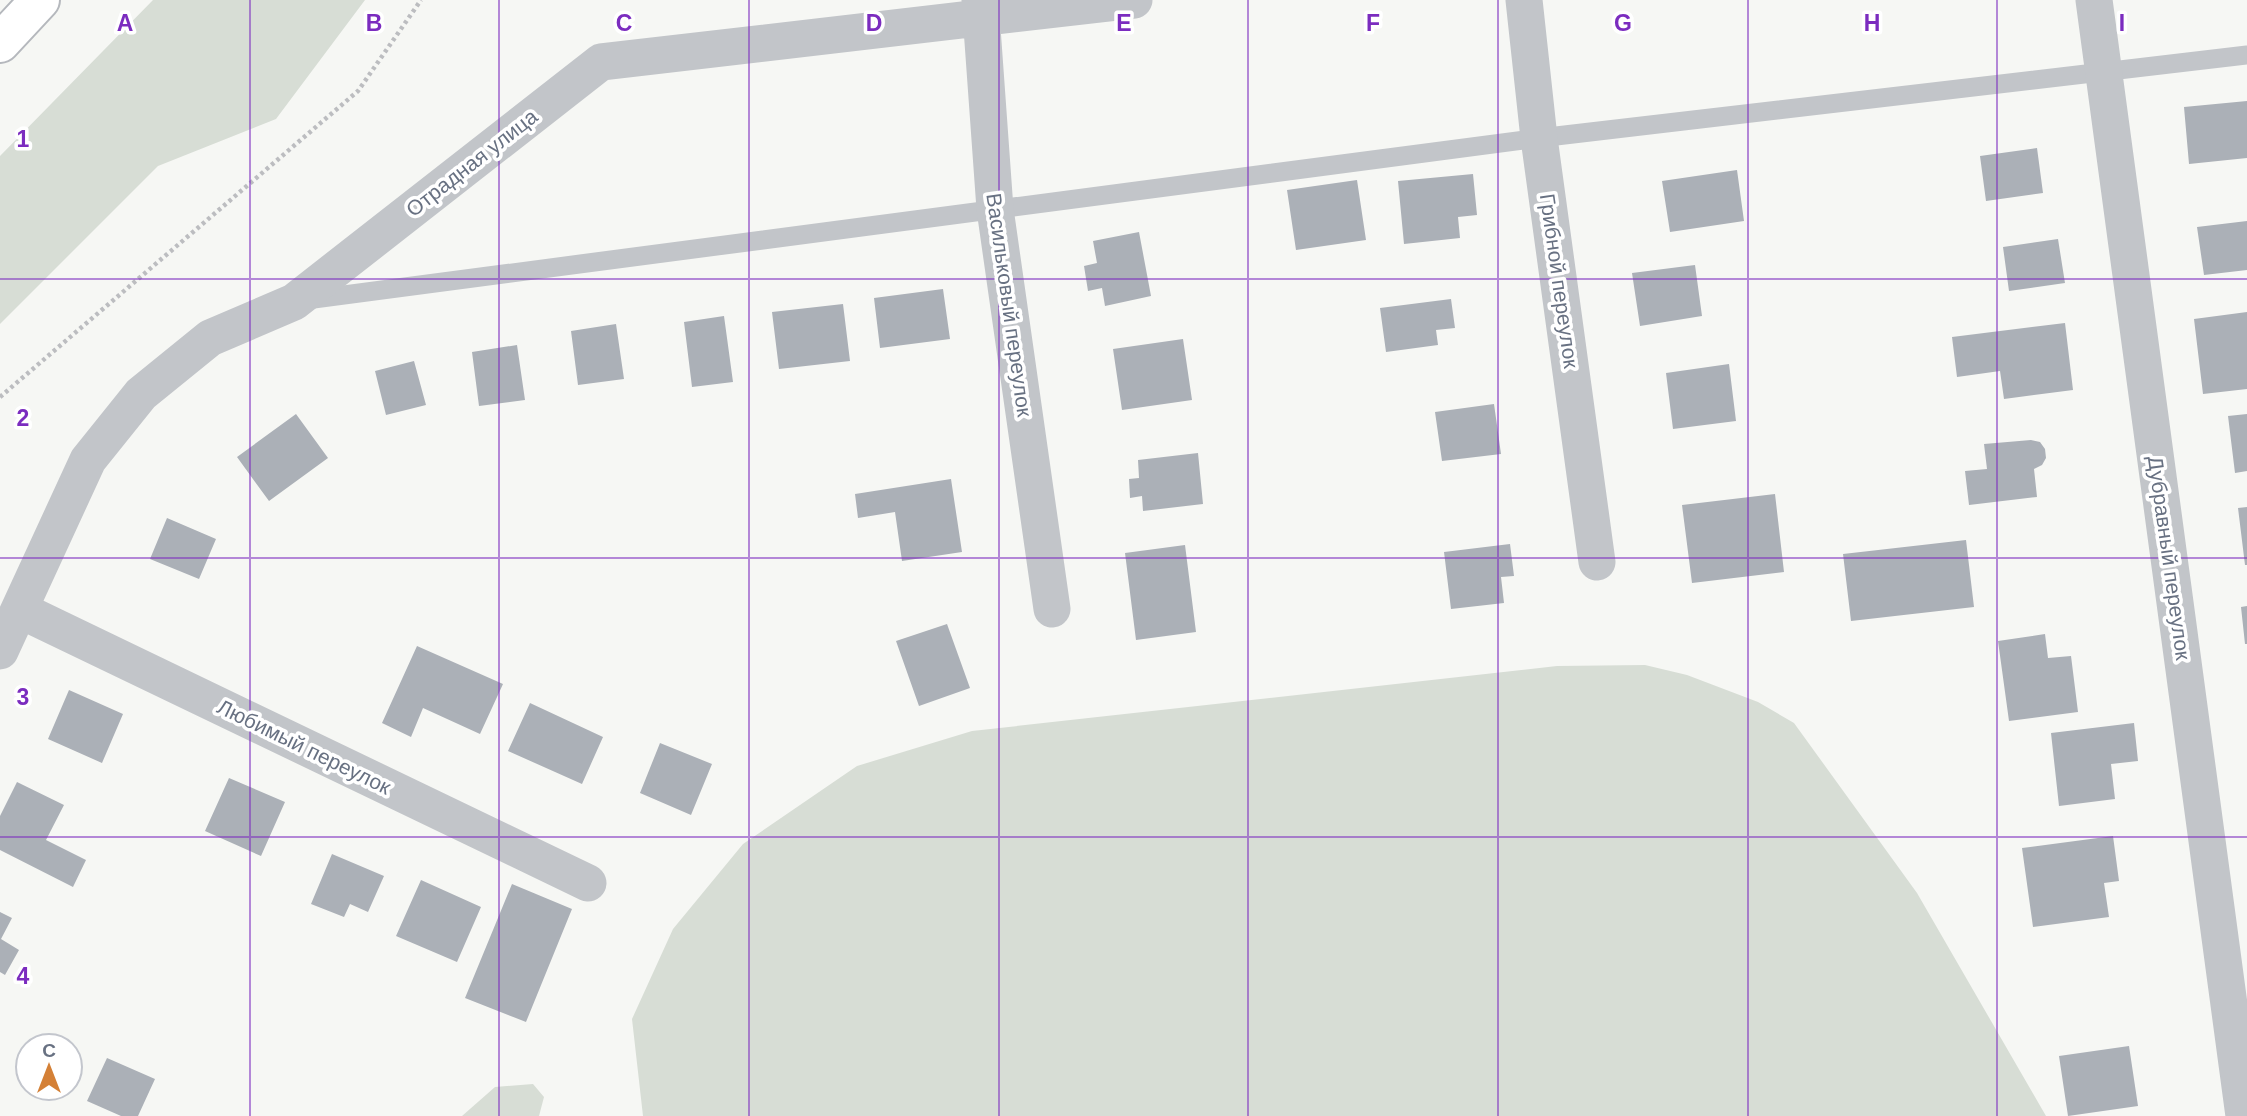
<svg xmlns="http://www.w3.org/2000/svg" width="2247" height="1116" font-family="Arial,sans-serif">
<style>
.green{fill:#d7ddd5}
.building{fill:#abb0b7}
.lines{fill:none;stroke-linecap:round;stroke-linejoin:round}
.secondary-casing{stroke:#b5b8bd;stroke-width:42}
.path{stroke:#bcbdc0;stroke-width:4.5;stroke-dasharray:3.5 3.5;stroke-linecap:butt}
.service{stroke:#c2c5c9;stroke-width:19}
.minor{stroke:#c2c5c9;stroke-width:37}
.secondary{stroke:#fff;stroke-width:38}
.grid{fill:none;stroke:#7b2cbf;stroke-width:2;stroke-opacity:0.55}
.labels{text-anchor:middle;stroke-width:7;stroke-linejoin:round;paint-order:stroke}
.street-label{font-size:21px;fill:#687182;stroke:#fff}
.grid-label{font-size:23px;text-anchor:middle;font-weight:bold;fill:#7b2cbf;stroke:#fff;stroke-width:7;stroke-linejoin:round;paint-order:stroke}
</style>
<rect width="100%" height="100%" fill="#f6f7f4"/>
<path class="green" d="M153,0H365L276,119L158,166L0,324V156Z
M1645,665L1687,675L1758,702L1794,723L1917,893L2046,1116H643L632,1019L673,929L743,844L857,766L972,731L1557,666Z
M533,1084L544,1097L539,1116H462L495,1087Z"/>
<path class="building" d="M2247,101V158L2189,164L2184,107Z
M2037,148L2043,193L1986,201L1980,156Z
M1737,170L1744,221L1670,232L1662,181Z
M1473,174L1477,215L1458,217L1460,238L1404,244L1398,181Z
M1357,180L1366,240L1296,250L1287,190Z
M2247,221V270L2204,275L2197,227Z
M1139,232L1151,296L1105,306L1102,288L1088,291L1084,266L1097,263L1093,241Z
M2058,239L2065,283L2009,291L2003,247Z
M1695,265L1702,316L1640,326L1632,273Z
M943,289L950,339L880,348L874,298Z
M1451,299L1455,328L1436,330L1438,345L1386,352L1380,308Z
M843,304L850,361L779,369L772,312Z
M2247,312V389L2203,394L2194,319Z
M724,316L733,382L692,387L684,322Z
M2065,323L2073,390L2004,399L2000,371L1957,377L1952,337Z
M616,324L624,379L578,385L571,331Z
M1183,339L1192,400L1122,410L1113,349Z
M517,345L525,400L479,406L472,352Z
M414,361L426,405L386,415L375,371Z
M1729,364L1736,421L1673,429L1666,373Z
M1494,404L1501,454L1442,461L1435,412Z
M296,414L328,458L269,501L237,457Z
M2247,414V471L2235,473L2228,416Z
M2031,440L2040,442L2045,449L2046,458L2042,465L2034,469L2037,497L1969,505L1965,471L1987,469L1984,444Z
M1198,453L1203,504L1143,511L1142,496L1130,498L1129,479L1139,478L1138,460Z
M951,479L962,552L902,561L895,512L858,518L855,494Z
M1775,494L1784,572L1692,583L1682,505Z
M2247,507V565H2245L2238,508Z
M167,518L216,539L199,579L150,559Z
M1966,540L1974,607L1851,621L1843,554Z
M1510,544L1514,576L1501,577L1504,603L1451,609L1444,552Z
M1185,545L1196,632L1136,640L1125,553Z
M2247,606V644H2245L2241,607Z
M947,624L970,688L919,706L896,641Z
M2045,634L2048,658L2071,656L2078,712L2009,721L1998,641Z
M417,646L503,684L480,734L423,708L411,737L382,723Z
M69,690L123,714L102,763L48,739Z
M530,703L603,737L582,784L508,751Z
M2134,723L2138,761L2111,764L2115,799L2059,806L2051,733Z
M660,743L712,764L691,815L640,793Z
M229,778L285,802L261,856L205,831Z
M17,782L64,805L46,840L86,860L73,887L0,850V816Z
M2113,836L2119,881L2104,883L2109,917L2033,927L2022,848Z
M332,854L384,876L368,912L350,904L344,917L311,904Z
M421,880L481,907L457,962L396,936Z
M512,884L572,909L526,1022L465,998Z
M0,912L12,918L1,939L19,950L5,975L0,972Z
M2129,1046L2138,1106L2068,1116L2059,1056Z
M107,1058L155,1079L138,1116H121L87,1101Z"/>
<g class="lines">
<g class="secondary-casing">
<path id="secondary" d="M0,43L40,0"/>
</g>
<path class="path" d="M0,397L358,91L421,0"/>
<path class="service" d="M306,300L1539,138L2247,55"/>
<path class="minor" d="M980,0L995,209L1052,609
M1524,0L1539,138L1597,562
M2094,0L2244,1116
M20,610L588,883
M0,651L88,460L141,394L210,338L294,302L601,62L1134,0"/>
<use href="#secondary" class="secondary"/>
</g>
<path class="grid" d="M250,0V1116M499,0V1116M749,0V1116M999,0V1116M1248,0V1116M1498,0V1116M1748,0V1116M1997,0V1116M0,279H2247M0,558H2247M0,837H2247"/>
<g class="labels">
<g class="street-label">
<text transform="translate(472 163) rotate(-38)" y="7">Отрадная улица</text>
<text transform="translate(1559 281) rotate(82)" y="7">Грибной переулок</text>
<text transform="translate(1009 305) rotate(82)" y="7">Васильковый переулок</text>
<text transform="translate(2169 558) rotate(82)" y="7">Дубравный переулок</text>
<text transform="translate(304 747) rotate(26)" y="7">Любимый переулок</text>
</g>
</g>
<g class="grid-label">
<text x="125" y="31">A</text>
<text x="374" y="31">B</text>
<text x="624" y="31">C</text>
<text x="874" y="31">D</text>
<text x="1124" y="31">E</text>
<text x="1373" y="31">F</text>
<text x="1623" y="31">G</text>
<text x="1872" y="31">H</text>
<text x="2122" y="31">I</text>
<text x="23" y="147">1</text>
<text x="23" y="426">2</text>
<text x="23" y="705">3</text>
<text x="23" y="984">4</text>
</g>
<g transform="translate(49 1067)"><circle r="33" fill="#ffffff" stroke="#c3c6cd" stroke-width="2"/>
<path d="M0-5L12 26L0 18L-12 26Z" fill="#d48036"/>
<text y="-10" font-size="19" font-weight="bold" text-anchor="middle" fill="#687182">С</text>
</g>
</svg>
